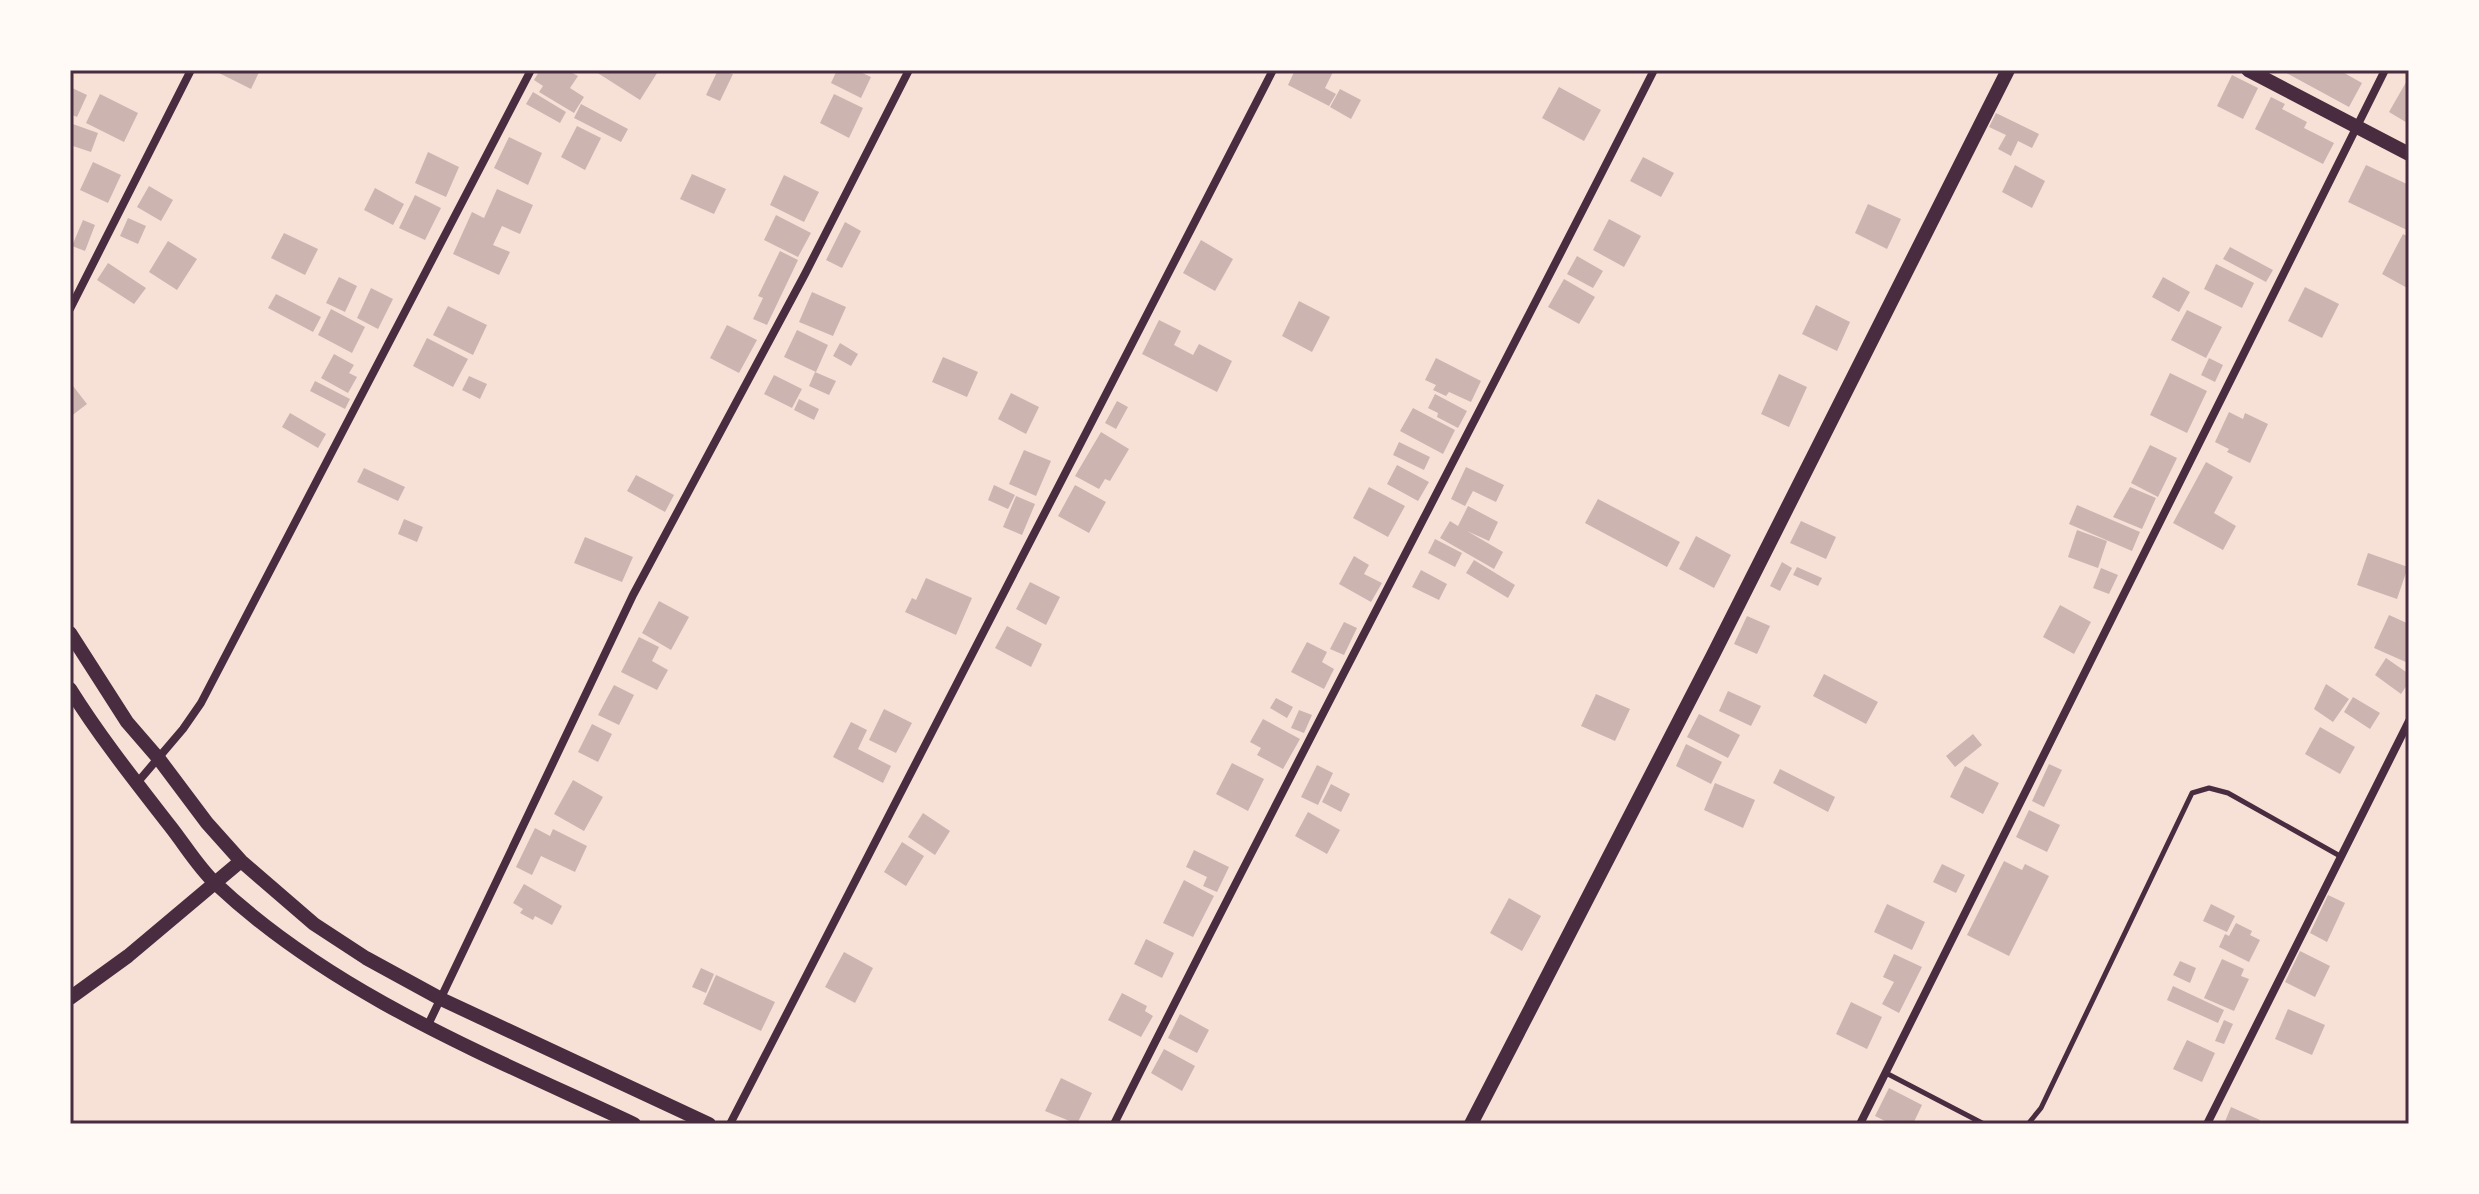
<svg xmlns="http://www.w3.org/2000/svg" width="2479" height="1194" font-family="'Work Sans',sans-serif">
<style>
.building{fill:#ccb4b1}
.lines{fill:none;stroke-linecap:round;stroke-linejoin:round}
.service{stroke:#4a2c40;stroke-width:5}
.minor{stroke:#4a2c40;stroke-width:8}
.tertiary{stroke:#4a2c40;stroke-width:14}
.neatline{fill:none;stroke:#4a2c40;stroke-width:3}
</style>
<rect width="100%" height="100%" fill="#f7e1d7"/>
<path class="building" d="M213,70H260L251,89Z
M540,70H567L578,76L570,88L584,97L574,113L539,92L543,86L534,80Z
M593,70H659L640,100Z
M718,70L733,74L720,101L706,95Z
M837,70H856L871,77L861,98L831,83Z
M1295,70H1334L1325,88L1336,94L1329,106L1288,85Z
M2281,70H2339L2362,83L2349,107Z
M2232,75L2258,88L2243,119L2217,106Z
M2409,77V124L2389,112Z
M70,87L87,95L77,117L70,114Z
M1559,87L1601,110L1584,141L1542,118Z
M1340,89L1361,100L1351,119L1330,107Z
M533,92L566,112L560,123L526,104Z
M100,94L138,113L124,142L86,123Z
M834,94L863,108L849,138L820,123Z
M2271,97L2285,104L2282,109L2307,122L2304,128L2334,143L2323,164L2255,129Z
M581,104L628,129L621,142L574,118Z
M1996,113L2039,134L2032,148L2018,141L2011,156L1998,149L2006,135L1989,127Z
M70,123L98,133L91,152L70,145Z
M577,126L601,138L585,170L561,157Z
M509,137L542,153L528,185L494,168Z
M428,152L459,167L446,197L415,183Z
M1643,157L1674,173L1661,197L1630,181Z
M93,162L121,175L108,203L80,190Z
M2015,165L2045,181L2032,208L2002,192Z
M2366,165L2409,185V231L2348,202Z
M692,174L726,189L714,214L680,199Z
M784,175L819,192L804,222L770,205Z
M149,186L173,200L161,221L137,207Z
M375,188L404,204L393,225L364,210Z
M497,189L533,205L520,234L502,226L493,245L510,252L499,275L453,254L472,212L484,218Z
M415,195L441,208L425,240L399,228Z
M1868,204L1901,219L1887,249L1855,233Z
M776,215L811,233L798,257L764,240Z
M128,218L146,226L138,244L120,236Z
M1609,219L1641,236L1624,267L1593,250Z
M83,220L95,225L85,251L72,246Z
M845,222L861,231L842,268L826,260Z
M284,233L318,249L305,275L271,258Z
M2403,234L2409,237V289L2382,274Z
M1201,240L1233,259L1215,291L1183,273Z
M168,241L197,259L177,290L149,272Z
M2230,247L2273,270L2266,282L2223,259Z
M780,251L798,260L767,325L753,319L763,298L758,296Z
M1577,256L1603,271L1593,288L1567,274Z
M108,263L146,288L134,304L97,280Z
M2216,264L2254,283L2242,308L2204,289Z
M339,277L357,286L345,312L326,303Z
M2163,277L2190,292L2179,312L2152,297Z
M1564,279L1595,297L1579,324L1548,307Z
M2305,287L2339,304L2322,338L2288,321Z
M371,288L393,299L378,329L357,318Z
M812,292L846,307L833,336L799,322Z
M276,294L321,317L313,332L268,308Z
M1299,301L1330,317L1312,352L1282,336Z
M1816,305L1850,322L1837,351L1802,334Z
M448,306L487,325L473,355L433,335Z
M331,309L365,327L352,353L318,335Z
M2187,310L2222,327L2206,358L2171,340Z
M1159,320L1181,331L1174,345L1193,355L1199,344L1232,361L1217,392L1142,354Z
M727,325L757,340L739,373L710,358Z
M797,330L828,345L816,372L784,357Z
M427,338L468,359L453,387L413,366Z
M840,343L858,354L851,366L833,356Z
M334,354L354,365L349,373L357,377L348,393L321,378Z
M943,357L978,372L967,397L932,382Z
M1436,358L1481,381L1471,402L1449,392L1446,396L1433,390L1436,385L1425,380Z
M2209,358L2223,365L2215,382L2201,375Z
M815,372L836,381L829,395L809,386Z
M2170,373L2207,391L2187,433L2150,415Z
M1779,374L1807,387L1789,427L1761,414Z
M774,375L802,389L792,408L764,394Z
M469,376L487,384L480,399L462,390Z
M315,381L350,399L345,409L310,391Z
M70,382L87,404L70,417Z
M1011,393L1039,407L1026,434L998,419Z
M1435,394L1467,411L1458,428L1437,417L1438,413L1428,408Z
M799,399L819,409L814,420L794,410Z
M1117,401L1128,407L1116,429L1105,423Z
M1413,408L1455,430L1443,454L1400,431Z
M2229,412L2243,419L2245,413L2268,424L2250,463L2227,452L2229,449L2215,442Z
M290,413L326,434L318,448L282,427Z
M1101,432L1129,449L1110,481L1105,479L1099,489L1075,476Z
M1399,442L1430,457L1424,470L1393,455Z
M2150,445L2177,458L2158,497L2131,483Z
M1024,450L1051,461L1036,496L1009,484Z
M2206,462L2233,477L2214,513L2236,526L2223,550L2173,523Z
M1397,465L1429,482L1418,501L1387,484Z
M1466,467L1504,485L1496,502L1473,491L1465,506L1451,499Z
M364,468L405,487L398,501L357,482Z
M636,475L674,495L665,512L627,491Z
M994,485L1015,495L1008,509L988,500Z
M1075,485L1106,502L1089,533L1058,516Z
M1369,487L1405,506L1388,537L1353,518Z
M2130,487L2156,498L2142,529L2113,517Z
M1016,496L1035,504L1022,535L1003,527Z
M1598,499L1680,542L1667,567L1585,523Z
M2077,505L2140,532L2132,551L2069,524Z
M1468,506L1498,522L1489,541L1467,531L1503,552L1494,569L1440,538L1450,521L1458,526Z
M404,519L423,527L417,542L398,534Z
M1801,521L1836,537L1826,559L1790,543Z
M2077,530L2107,541L2098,568L2068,557Z
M1696,536L1731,555L1714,588L1679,569Z
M585,537L633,557L622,582L574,563Z
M1435,539L1462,553L1455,567L1428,553Z
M2368,553L2408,567L2397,599L2357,585Z
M1354,556L1369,565L1364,574L1382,583L1371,602L1339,584Z
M1474,560L1515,585L1508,598L1466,573Z
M1782,562L1792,568L1780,591L1770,586Z
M1797,567L1822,578L1818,586L1793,575Z
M2101,568L2118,575L2109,594L2093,588Z
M1421,570L1447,584L1439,600L1412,587Z
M926,578L972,598L956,635L905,612L912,598L916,600Z
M1030,582L1060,597L1046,625L1016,609Z
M659,601L689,617L671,650L642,633Z
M2060,605L2091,622L2074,654L2043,637Z
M2389,615L2409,624L2408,663L2374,648Z
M1747,616L1770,626L1757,654L1734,644Z
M1344,622L1357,628L1344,655L1330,649Z
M1007,626L1042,644L1031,667L995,648Z
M639,637L659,647L652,661L668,670L657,690L621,672Z
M1307,642L1327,652L1322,662L1334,669L1324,689L1291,672Z
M2386,658L2409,674V682L2401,694L2375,675Z
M1824,674L1878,702L1866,724L1813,696Z
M2326,684L2349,699L2333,722L2314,709Z
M614,685L634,695L619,725L598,715Z
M1728,691L1761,706L1751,726L1719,711Z
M1596,694L1630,709L1615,741L1581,726Z
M2353,697L2380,713L2370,729L2344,712Z
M1276,698L1293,707L1287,718L1270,708Z
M884,709L912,723L896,753L869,740Z
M1299,710L1312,715L1304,733L1291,728Z
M1699,714L1740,735L1728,758L1687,737Z
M1263,719L1300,739L1283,769L1257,755L1261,748L1250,742Z
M851,722L867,730L858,749L891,766L883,783L833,757Z
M592,724L612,734L598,762L578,752Z
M2320,727L2355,747L2340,774L2305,754Z
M1973,734L1982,745L1955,767L1946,756Z
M1686,744L1722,762L1711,784L1676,766Z
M1232,763L1264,779L1248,811L1216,794Z
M2049,764L2062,770L2044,807L2032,801Z
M1317,765L1333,773L1318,805L1301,797Z
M1965,766L1999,783L1983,814L1950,797Z
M1780,769L1835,797L1828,812L1773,783Z
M573,780L603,797L584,831L554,814Z
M1715,783L1755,800L1743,828L1704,810Z
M1331,784L1350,794L1341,812L1322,802Z
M2029,810L2060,825L2047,852L2016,837Z
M1308,812L1340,830L1327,854L1295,836Z
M923,813L950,831L935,855L908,837Z
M535,828L550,836L553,829L587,846L575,872L541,856L532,875L516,867Z
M902,842L924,856L906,886L884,872Z
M1194,850L1229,867L1217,892L1203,886L1207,877L1186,867Z
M2004,861L2022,870L2025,864L2049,876L2009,956L1967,935Z
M1942,864L1965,875L1956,893L1933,882Z
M1184,880L1214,896L1193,937L1163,923Z
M524,884L562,906L552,925L535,916L533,920L520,913L523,909L513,903Z
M2328,895L2345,903L2327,942L2310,933Z
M1509,898L1541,916L1522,951L1490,933Z
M1887,904L1925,922L1912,950L1874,932Z
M2211,904L2235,916L2227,932L2203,921Z
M2236,923L2252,931L2250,935L2260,940L2249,962L2219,947L2225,934L2229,936Z
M1146,939L1174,953L1162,978L1134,964Z
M2300,951L2330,966L2315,997L2285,982Z
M844,952L873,968L855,1003L825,987Z
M1894,954L1922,967L1899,1013L1882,1004L1894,982L1883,977Z
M2222,959L2244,969L2241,976L2249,979L2234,1011L2204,998Z
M2180,961L2196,968L2190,983L2173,975Z
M701,968L714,974L706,993L692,987Z
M716,975L775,1002L761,1031L703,1004Z
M2173,986L2224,1010L2218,1023L2167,1000Z
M1122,993L1147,1006L1145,1011L1153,1016L1141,1037L1108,1020Z
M1851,1002L1882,1017L1867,1049L1836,1034Z
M2288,1009L2325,1025L2312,1055L2275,1039Z
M1180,1014L1209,1030L1197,1053L1168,1038Z
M2224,1020L2233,1024L2224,1044L2215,1041Z
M2187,1040L2215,1053L2202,1082L2173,1069Z
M1164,1049L1195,1066L1182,1091L1151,1073Z
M1061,1078L1092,1093L1077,1124L1045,1111Z
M1889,1088L1922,1105L1913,1124H1891L1875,1116Z
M2231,1107L2260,1120L2259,1124H2224Z"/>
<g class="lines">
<path class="service" d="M1886,1073L1984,1124
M2028,1124L2041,1108L2192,793L2209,788L2228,793L2340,856"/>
<path class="minor" d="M70,309L191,70
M137,783L183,729L201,703L531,70
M427,1027L633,595L805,274L909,70
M730,1124L1273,70
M1114,1124C1290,771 1476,422 1654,70
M1860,1124L2385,70
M2207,1124L2409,721"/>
<path class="tertiary" d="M2248,70L2409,154
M70,633L127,722L159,759L207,823L241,861L314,924L366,958L441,999L709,1124
M70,689C100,737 135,781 170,826C185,845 198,867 215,883C334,995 489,1056 634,1124
M70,998L128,956L241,861
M1471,1124L1713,655L2008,70"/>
</g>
<rect width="2479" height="1194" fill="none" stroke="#fffaf5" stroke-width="144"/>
<rect x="72" y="72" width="2335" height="1050" class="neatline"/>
</svg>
